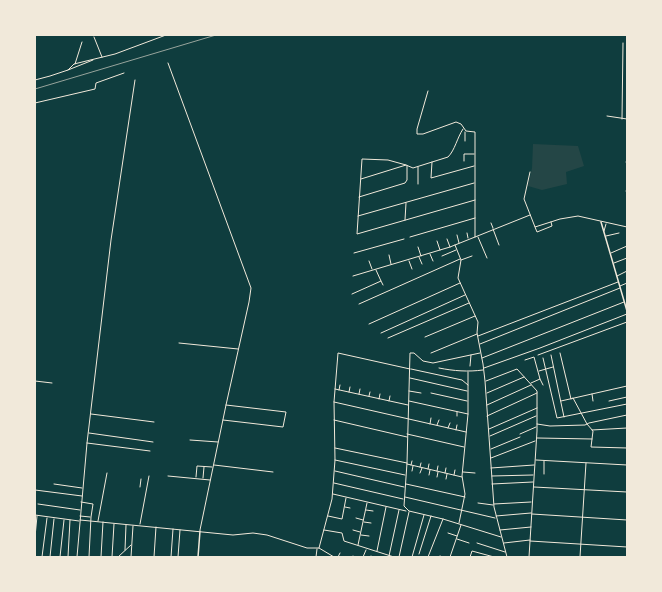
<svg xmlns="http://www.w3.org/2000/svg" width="662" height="592" font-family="Signika,sans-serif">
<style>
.green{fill:#244646}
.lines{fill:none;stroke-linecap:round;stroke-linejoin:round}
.minor{stroke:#f1e9da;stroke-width:1}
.tertiary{stroke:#f1e9da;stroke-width:1.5}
.rail{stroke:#97a49c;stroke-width:1}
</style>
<rect width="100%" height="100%" fill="#0f3d3e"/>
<path class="green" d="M533,144L578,146L584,166L566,172L567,184L542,190L528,186L532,168Z"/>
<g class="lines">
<path class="minor" d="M94,37L102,57
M168,63L251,288L249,302L226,405L200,530
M75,64L82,42
M68,70L93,60
M35,80L50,76L68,70L74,64L115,54L166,35
M428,91L417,129V134H423L456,122L461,124L466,131L475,132V237
M35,103L95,89L96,83L124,73
M607,116L627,119
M622,119L623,43
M465,141V132
M464,161V154H474
M432,162L431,178L474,166
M626,162H627
M406,165L388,160L362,159L357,234L475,200
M530,172L524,199L535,227L560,219L578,216L627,227
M361,179L406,165L413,168L448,157C455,150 457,138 463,129
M418,184V167
M626,191H627
M359,197L405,183L407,180V166
M358,216L474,183
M405,220L406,203
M491,223L493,228
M535,227L537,232L552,226L551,222
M493,229L499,245
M604,231L606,224
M467,233L468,238
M457,235L459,243
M606,236L619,233
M410,237L475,218
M478,237L487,258
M447,239L450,247
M437,241L440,250
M455,245L461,260L458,278L478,322L477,333L483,364L485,381L494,507L507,557
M418,247L421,256
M354,253L404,239
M611,253L627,246
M430,254L433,261
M389,255L391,264
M442,256L456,250
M419,257L422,264
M461,260L472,256
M369,261L372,269
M409,261L412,269
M614,263L627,258
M353,276L450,247L530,215
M617,276L627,271
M381,281L383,285
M620,286L627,283
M352,294L381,281L376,270
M359,304L460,259
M369,324L460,283
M381,333L465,295
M478,336L618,282
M425,337L475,316
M388,338L469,303
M179,343L238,349
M480,344L620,288
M431,353L477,334
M560,353L571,399
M538,355L627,322
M551,355L564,417
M482,358L624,302
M543,358L557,418L627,404
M525,360L534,357L540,379L531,383
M470,366L471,355
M439,368C454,371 468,372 483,370
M484,368L540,348L627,314
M411,369L462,380L468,385
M539,371L553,367
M410,378L467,391
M540,379L543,385
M35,381L52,383
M486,381L517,369L537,391V431L529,557
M335,389L408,405
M339,390L340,385
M409,391L421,393
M349,392L350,387
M431,393L467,401
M487,393L524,377
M359,394L360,389
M592,394L593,401
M369,396L370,392
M573,398L587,424L593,431L591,447L627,448
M379,399L380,394
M389,401L390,396
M409,401L468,414
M561,401L627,386
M609,401L627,397
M334,402L466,432
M487,405L531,385
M91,414L154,422
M457,416V412
M487,416L537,393
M223,420L283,427L286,412L226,405
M334,420L407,437
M430,424L431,418
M537,424L550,426L585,425L589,423L627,415
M437,425L439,420
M448,428L450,423
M489,429L537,408
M456,430L457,425
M592,430L627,428
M89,433L153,442
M407,434L464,447
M520,434L536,427
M490,436L536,416
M537,438L592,439
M190,440L218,442
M87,443L150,451
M335,448L407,463
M491,449L520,437
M491,458L535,441
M335,460L405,475
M536,460L627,465
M407,464L462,477
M214,465L273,472
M411,465L412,461
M420,467L421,463
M491,468L534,465
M428,469L429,464
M335,471L404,487
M412,471L413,466
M437,471L438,466
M463,472L475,473
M420,473L422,468
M445,473L446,468
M544,474V461
M429,475L430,470
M454,475L455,470
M168,476L210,480
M492,476L533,475
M196,477L197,466L212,467
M437,477L438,472
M203,478L204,467
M446,479L447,474
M334,483L403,499
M54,484L82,488
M406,484L465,497
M492,484L533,482
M140,487L141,479
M534,487L627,492
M35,490L82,496
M333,494L406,511
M405,497L495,518
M81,502L93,504L91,517L89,557
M478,503L493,505
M38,504L80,510
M494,504L531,502
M345,507L350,508
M366,510L373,511
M409,511L404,506L407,463L410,353H414L423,361L433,363L480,353
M409,511L443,519L501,537
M532,514L627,520
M35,515L79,521
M80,516L90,517
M328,516L342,519L346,498
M496,516L531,513
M356,518L363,520
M80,520L233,535L253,533L267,535L307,548H319L334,557
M98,521L107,473
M364,522L371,523
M459,523L465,494L462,476L468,414V372
M140,524L149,476
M324,530L342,533L344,541L394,557
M353,530L360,532
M500,530L531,527
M448,533L457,536
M361,535L369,536
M35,537L37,516
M457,539L469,543
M530,541L627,547
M477,543L505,552
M504,543L530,540
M358,545L367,503
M319,548L332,499L335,460L334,402L338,353L410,369
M125,550L126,525
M377,551L386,507
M419,554L431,516
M389,556L399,510
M440,556L443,557
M42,557L47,518
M50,557L54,519
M60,557L64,520
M68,557L70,520
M77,557L87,443L111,240L135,80
M101,557L103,522
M112,557L114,524
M118,557L131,545
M131,557L133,526
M154,557L156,527
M171,557L173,529
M178,557L180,530
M316,557L317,549
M338,557L340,553
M353,557V556
M363,557L366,550
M371,557V556
M399,557L409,512
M412,557L424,515
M428,557L443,519
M450,557L461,525
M470,557L472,551L494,557
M580,557L586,463"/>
<path class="tertiary" d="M601,222L627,311
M198,557L200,531"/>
<path class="rail" d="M35,89L216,35"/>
</g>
<rect width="662" height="592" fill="none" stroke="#f1e9da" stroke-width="72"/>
</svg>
